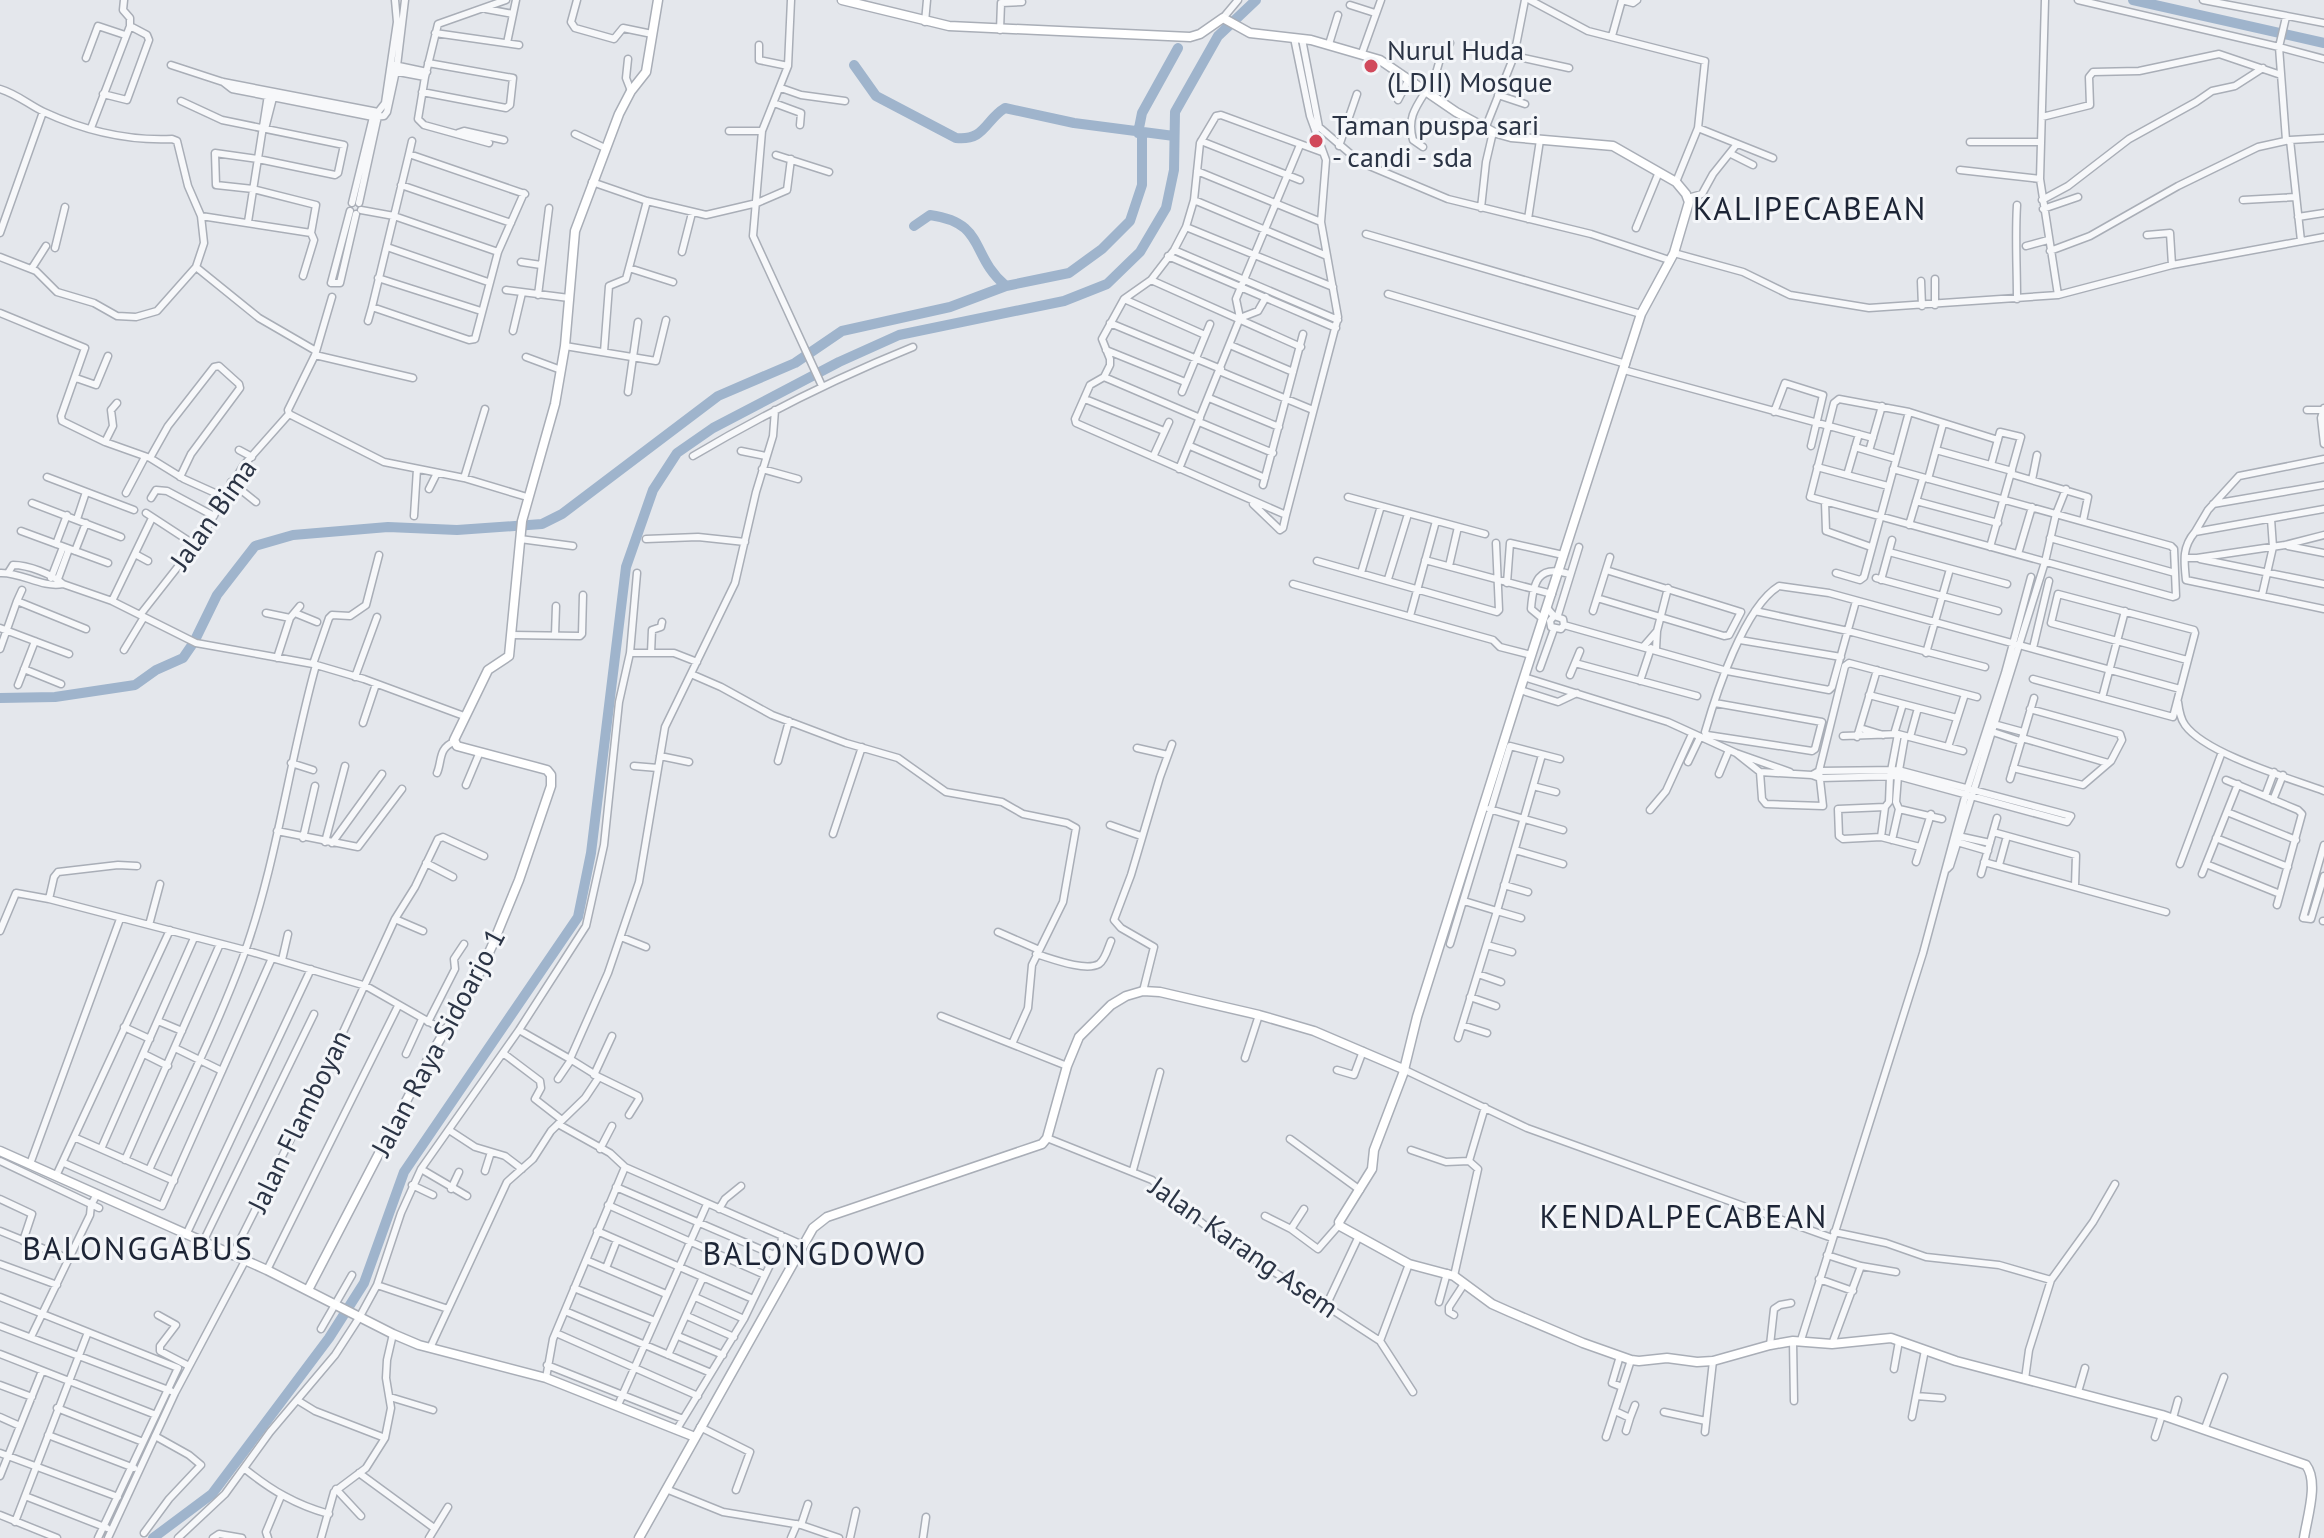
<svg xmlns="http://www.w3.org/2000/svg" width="2324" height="1538" font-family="'PT Sans',sans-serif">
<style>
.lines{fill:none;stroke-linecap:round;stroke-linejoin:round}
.river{stroke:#9fb4cc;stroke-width:10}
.street-casing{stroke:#a9aeb7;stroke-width:9}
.secondary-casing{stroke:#a9aeb7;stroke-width:11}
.street{stroke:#f7f8fa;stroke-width:6}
.secondary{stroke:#fff;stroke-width:8}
.poi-dot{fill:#d1495b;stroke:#f4f6f9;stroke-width:3}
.labels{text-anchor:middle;stroke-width:6;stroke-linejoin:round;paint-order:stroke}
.poi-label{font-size:28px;fill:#2b3445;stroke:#f4f6f9;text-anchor:start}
.street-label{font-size:28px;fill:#2b3445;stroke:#f4f6f9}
.quarter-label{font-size:32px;letter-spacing:2px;fill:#1d2536;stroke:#f4f6f9}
</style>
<rect width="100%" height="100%" fill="#e4e7ec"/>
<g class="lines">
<path class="river" d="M2133,0L2324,43
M854,65L876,96L956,138C985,141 985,120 1005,108L1074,123L1174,136
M1138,133L1142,113L1178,48
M914,226L930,215C987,223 969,255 1006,286
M0,698L55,697L135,685L156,670L183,658L194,642L217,595L255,546L293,535L388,527L457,530L542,524L562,514L718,396L795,363L842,331L950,307L1006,286L1069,273L1102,249L1130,221L1142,185V133
M153,1538L212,1494L329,1338L364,1283L404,1172L578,917L591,853L626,567L653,490L677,453L713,428L839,362L899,335L1064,301L1107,284L1140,252L1166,208L1174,170L1175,112L1218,36L1256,0"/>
<g class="street-casing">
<path id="street" d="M577,0L571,22L575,28L614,39L623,28L652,34
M791,0L788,66L762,131L753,236L822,386
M1530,0L1588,31L1705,61L1698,128
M1622,0L1633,3L1637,0
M2045,0L2040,179L2058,295
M2078,0L2279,47L2286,140
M2203,0L2324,23
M1350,5L1375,13
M486,9L513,14
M2286,17L2279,47L2324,59
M1223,18L1238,0
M925,22L927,0
M1000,30L1001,3L1022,2
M435,33L519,45
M1612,36L1622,0
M1294,38L1310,116L1326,160L1321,222L1338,317L1286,515L1076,423L1075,419L1090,385L1104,377L1110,365V359L1102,339L1124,299L1151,280L1174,250L1186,227L1194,200L1200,143L1216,116L1221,115L1322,152
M1302,39L1319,127L1360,162L1448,199L1591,234L1669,260
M507,43L516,0
M1329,44L1338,15
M759,45V60L788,66
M1362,53L1381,0
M1514,56L1569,68
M86,58L98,26L125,35
M628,59L626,78L631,91
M171,65L223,82L378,112L385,103L397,22L395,0
M394,65L427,72
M393,71L425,77
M223,82L232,89L373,117L384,116L387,112L397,66L405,0
M781,88L801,95L845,101
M0,89C17,94 29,105 44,112C85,131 127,141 172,139L177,141L188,186L201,216L204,243L196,267L157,311L136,317L117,316L94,303L57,292L36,271L0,257
M422,92L506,108L510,105L513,78L428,63
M103,94L127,100L149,40L147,35L130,26
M1430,94L1440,59L1450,43
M1498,95L1525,104
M1398,100L1409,79
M181,101L222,120L344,145L338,173L335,175L258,159L215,153L216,185L253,189L316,205L311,233
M774,103L801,113L800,125
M2042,117L2090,105L2089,77L2093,72L2139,71L2219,54L2281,75
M91,128L130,26V18L123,10L124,0
M265,129L274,94
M1485,129L1514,56L1525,0
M729,131H762
M458,133L464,131L504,140
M575,134L605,148
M2290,140L2301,241
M412,141L409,154L525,194
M1201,141L1300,180
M1970,142H2040
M489,143L424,125L418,119L425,77L438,24L506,0
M1339,146L1357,94
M1423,147L1413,140C1407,119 1415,108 1426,91
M409,154L372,307L469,340L475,339L498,252L524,193
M1731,154L1753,165
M776,155L829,172
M1960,170L2040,179
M1197,171L1321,222
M592,182L647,201L706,215L757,203L787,190L791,159
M1676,182L1698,128L1773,158
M401,185L511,223
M1688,198L1702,194L1713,174L1737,144
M1194,200L1327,256
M2042,200L2068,186L2129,139L2196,102L2212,91L2235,86L2263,68
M2243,200L2296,197
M352,203L374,113
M359,203L378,116
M1481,208L1486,162L1493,132
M2043,209L2078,197
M361,210L394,216L498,252
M350,211L331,283H340L356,214
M201,216L311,233L314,240L303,276
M2298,217L2324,213
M1528,219L1540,140
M248,222L268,95
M1186,227L1333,287
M1636,228L1659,172
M0,233L43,112
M1366,234L1641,314
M2147,235L2170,233L2172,265
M2026,246L2048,240
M387,247L488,282
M55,248L65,207
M1174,250L1338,320
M2050,251L2090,236L2178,186L2258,147L2290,140L2324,138
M682,252L692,213
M1674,253L1743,272L1790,295L1869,308L2058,295L2172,265L2324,237
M1168,256L1336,328
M521,262L541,265
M196,267L259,318L316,351
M32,268L46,246
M629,268L673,282
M378,278L481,311
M1935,279V305
M1151,280L1301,347
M1921,281L1922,306
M506,290L569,298
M1388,294L1626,364
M538,295L549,208
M1124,299L1205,335
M2017,299C2017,267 2015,237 2017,205
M0,313L85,348L61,416L62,421L105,442L150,458L184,479L224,497
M1240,318L1258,311L1266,297
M368,321L372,307
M1110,323L1221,369
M513,331L522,293
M1230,345L1293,372
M565,346L656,361L666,320
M1106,350L1185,382
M604,352L609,286L626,279L647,201
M315,355L413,378
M526,357L561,370
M1624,370L1873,438
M1219,371L1313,410
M1104,377L1200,418
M76,378L96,385L108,356
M628,392L638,322
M1182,392L1210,324
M1209,398L1279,427
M1085,399L1164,431
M2324,408L2321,418L2324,444
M2307,410H2323
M1774,412L1785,383L1823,395L1811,446
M289,414L384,462L464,478L527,497
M1199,422L1273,453
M105,442L113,426L111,410L117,403
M1190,446L1265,478
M1855,447L1896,459
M239,450L252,457
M1936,450L2012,471
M741,451L766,456
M1869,451L1882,406
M693,456C764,414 836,378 913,347
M1153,457L1169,422
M150,458L168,426L214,367L219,366L239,384L240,388L191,454L180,477
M1817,467L1888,486
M762,469L798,479
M1179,469L1240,318L1236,299L1300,145
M1893,469L2171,546L2174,549L2176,596L2173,597L1810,497L1834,403L1839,399L1909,412L1998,440
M2011,474L2088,497L2083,521
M1847,475L1859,434
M47,477L134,510
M464,478L485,409
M1928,479L1943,424
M2032,480L2037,455
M231,482L256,502
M1263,485L1303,334
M429,489L437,473
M126,493L145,457
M1348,497L1485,534
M151,498L156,490L167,491L214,516
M1916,501L1998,523
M1825,502L1826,531L1871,547
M32,503L121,537
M1253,504L1280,530L1283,528L1286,515
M2213,504L2324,485
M2324,509L2195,532C2182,547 2184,561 2186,580L2324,609
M146,513L195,545
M414,516L417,469
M77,519L86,492
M1909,525L1923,478
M21,531L108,563
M2195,532L2208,510L2239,476L2324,459
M2050,538L2175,573
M520,539L573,546
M646,539L698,537L745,542
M56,544L67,515
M2288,546L2324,553
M1990,547L2021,437L2000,432L1991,465
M75,551L86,523
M1889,552L2007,584
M135,554L148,561
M2018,554L2032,507
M2185,558H2197L2285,545L2324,535
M2200,559L2324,584
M1425,560L1552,594
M1317,561L1497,612L1499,610L1496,543
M1449,566L1458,527
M0,573C22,572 41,588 63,584
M8,573L13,565C28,565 52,574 63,584L112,601L196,643L313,664L364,679L464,716
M1361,573L1381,506
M1836,573L1860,580L1864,577L1909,412
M51,578L63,547
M1876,578L1998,611
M58,579L69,549
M1388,579L1408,514
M1881,580L1892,540
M1507,583L1510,543L1563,555
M1293,584L1493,640L1500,647L1531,655
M2262,595L2273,547L2271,519
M1597,598L1724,636L1729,635L1741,612L1606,570
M17,601L22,590
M112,601L152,518
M1547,608L1554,616L1563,619L1564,625L1561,629L1551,627L1550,621L1554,616
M1593,611L1610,557
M1755,611L1848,631L1985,667
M266,613L290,618
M295,613L317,622
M140,615L202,536L243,466L289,414L288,410L315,355L332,297
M1558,615L1579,547
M1410,616L1436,521
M1543,619L1531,609C1533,582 1538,564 1569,574
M1564,625L1727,671L1829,690L1832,687L1856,601
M0,628L69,654
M1657,631L1668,588
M512,635L580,636L582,634L583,595
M555,635L556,606
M1740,640L1841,657
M1644,646L1657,631L1656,649
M2033,648L2049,581
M0,649L17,601L86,629
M124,650L144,617
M630,653H674L697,662
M651,653L652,630L661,627L662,622
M1926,653L1950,569
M277,658L290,618L300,606
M1575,663L1697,696
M313,664L329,618L332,615L350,616L366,605L379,555
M1540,668L1554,629
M24,669L61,684
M691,674L721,687L772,715L846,743L898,758L946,792L1002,802L1023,814L1067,823L1076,828L1063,902L1032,965L1028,1008L1012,1044
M1570,675L1580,651
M355,677L377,617
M1524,677L1668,722L1736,753L1790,772
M2033,679L2173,717L2195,633L2194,630L2058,594L2051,623L2187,660
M1640,681L1651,648
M18,685L35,641
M1520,690L1558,702L1577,693
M1869,695L1957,718
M2102,698L2125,611
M2178,702C2179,710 2180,718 2185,725C2206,754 2289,778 2324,791
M1715,703L1822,722L1815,749L1812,751L1707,735L1705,732C1716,694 1744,607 1779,586L1829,593L2180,689
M363,723L376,684
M1990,723L2023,732
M1860,728L1883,735
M1990,731L2020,741
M1894,734L1903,704
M1843,736L1898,734L1963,751
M1857,737L1877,670
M1910,737L1918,708
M2022,738L2108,763
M1948,747L1965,694
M1137,748L1168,755
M1736,753L1760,772L1812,775L1820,778L1898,776L2067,822L2071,816L1898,770L1819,771L1812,775
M660,756L689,762
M778,761L789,721
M1688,762L1700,737
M291,763L313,770
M634,766L658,768
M2013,768L2083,785L2111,761L2122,740L2120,734L2030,709
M1760,772L1762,799L1766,804L1823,806L1819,771L1845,666L1849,663L1977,697
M437,773C442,762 438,748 454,742
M1719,774L1729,750
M2010,779L2034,698
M2226,780L2298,810L2302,814L2277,905
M466,785L479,754
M1533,786L1556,792
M2265,796L2274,772
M2273,800L2283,775
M1885,807L1838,809L1839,836L1843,839L1881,837L1920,847
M1489,809L1563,830
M1899,809L1942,819
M1650,810L1666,791L1692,734
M2227,812L2296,840
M1110,825L1141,836
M277,831L358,847L402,789
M1993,832L2076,855L2075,886
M833,834L862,747
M1958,836L1990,843
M1881,837L1885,807L1889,802L1890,776L1898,734
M303,838L315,786
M2216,838L2288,867
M1892,840L1899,809L1896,802L1898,776L1905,736
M325,842L345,766
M1957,842L1988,851
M332,843L382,774
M2324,845L2303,918L2311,919L2324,876
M1515,850L1563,864
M1916,862L1931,814
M1984,862L2166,912
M426,863L453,877
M2180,864L2222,752
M2206,864L2280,894
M1999,865L2007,836
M1947,869L1950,866L2045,562L2056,514L2066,489
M1981,874L1997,818
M2202,874L2238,784
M1504,885L1528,892
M49,899L54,877L58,872L118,865L137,866
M1521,918L1497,911L1542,755
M395,919L423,931
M2323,921H2324
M149,925L160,884
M0,931L16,893L49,899L245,950L366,986L445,1031
M998,932L1037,949
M621,937L646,947
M1450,944L1510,746L1560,759
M1487,945L1512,952
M1036,954C1050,958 1085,972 1099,964C1105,960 1108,948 1111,941
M282,960L288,934
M1478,974L1501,982
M1143,991L1154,947L1121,928L1114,920L1131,875L1160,777L1172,744
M1470,997L1496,1006
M941,1016L1067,1066
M158,1021L182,1031
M428,1022L455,969L454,959L464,944
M1462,1025L1487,1033
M124,1027L150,1039
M519,1030L570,1059
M1458,1038L1497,911L1464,901
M175,1048L222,1071
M503,1053L540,1081L541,1088L535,1099L562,1120
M144,1054L168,1066
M406,1054L422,1019
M1245,1058L1259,1015
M1403,1069L1527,1128L1832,1238
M1337,1070L1354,1075L1363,1051
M594,1075L612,1036
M599,1077L638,1096L639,1099L629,1115
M558,1079L571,1060
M558,1124L610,1153L625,1167L803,1245
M449,1130L475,1147L505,1156L522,1169
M76,1138L174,1181
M1047,1138L1152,1180L1179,1205L1219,1236L1380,1341L1413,1392
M1290,1139L1360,1190
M101,1149L194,938
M600,1149L612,1126
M1411,1150L1446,1162L1469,1161L1478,1169L1454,1276
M125,1160L220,944
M0,1161L99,1208
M1469,1161L1485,1107
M64,1163L162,1206L272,958
M30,1164L120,919
M421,1169L467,1196
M149,1170C181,1100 216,1029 243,957C277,863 289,761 316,665
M1133,1170L1160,1072
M485,1171L491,1152
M56,1176L170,930
M412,1185L433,1195
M616,1187L774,1255
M451,1189L459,1172
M0,1199L32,1214L23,1241
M608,1205L765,1275
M719,1209L725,1199L741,1186
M1265,1216L1291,1229L1318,1249L1339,1225
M1291,1229L1304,1209
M0,1231L69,1259
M597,1231L753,1299
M1834,1232L1886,1243L1926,1257L1999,1265L2051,1280
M186,1235L311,969
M203,1242L314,1014
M1827,1255L1861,1266L1896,1272
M232,1256L327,1067L395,919L415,887L438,839L443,837L484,856
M586,1260L666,1294
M0,1264L57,1285
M606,1268L617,1240
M267,1270L398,1006
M1819,1279L1853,1291
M377,1285L448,1309
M574,1288L655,1321
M0,1297L178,1368L98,1538
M695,1297L744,1319
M1439,1302L1447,1273
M1326,1306L1358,1238
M565,1311L711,1373
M158,1315L176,1325L160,1346V1351L189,1366
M1454,1315L1449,1312V1307L1464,1284
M687,1316L734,1337
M0,1326L171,1391
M321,1329L352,1275
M556,1333L698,1396
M678,1336L723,1355
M31,1337L90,1215L91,1205L97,1194
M1801,1340L1923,953L1966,793L2005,673L2031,577
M1380,1341L1409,1264
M1793,1341L1794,1401
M1832,1344L1861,1266
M1770,1345L1774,1309L1780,1305L1791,1303
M430,1348L507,1182L533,1159L551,1131L585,1098L599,1077L570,1059L608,973L639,882L665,727L735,583L756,492L773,436L775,410
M1925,1350L1916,1396L1942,1398
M0,1354L156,1415
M668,1355L703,1277
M1620,1356L1612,1383L1622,1387
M547,1365L683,1419
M1894,1369L1899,1341
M546,1378L553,1339L625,1167
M2025,1379L2029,1350L2051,1280L2093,1222L2115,1184
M0,1385L32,1397
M2078,1392L2085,1368
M390,1397L433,1410
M297,1400L315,1411L385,1438
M618,1405L707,1204
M57,1408L143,1442
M1615,1411L1630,1418L1626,1431
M1664,1412L1706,1421
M0,1417L20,1426
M1912,1417L1916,1396
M1630,1418L1635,1405
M2173,1418L2178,1400
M700,1427L750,1452L736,1490
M2205,1428L2224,1377
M677,1429L744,1319L782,1240L781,1235
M1705,1432L1713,1361
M48,1435L134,1468
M1606,1437L1631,1360
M2155,1437L2162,1415
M0,1453L118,1497
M245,1469C271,1490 296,1505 329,1514
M359,1473L434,1528
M0,1476L42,1371
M336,1489L361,1516
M666,1489L723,1512L801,1525L839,1538
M25,1496L107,1528
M0,1515L57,1538
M15,1522L88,1332
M801,1525L808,1504
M144,1533L169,1499L201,1465L189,1455L155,1436
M108,1538L175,1393L245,1261
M178,1538L225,1494L270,1432L335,1355L359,1318L377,1285L401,1213L421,1169L519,1030L586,926L604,845L619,702L630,653L637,573
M213,1538L219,1534L242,1538
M268,1538L266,1532L281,1496
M321,1538L334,1492L366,1468L385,1438L391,1408L386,1378L387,1360L393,1334
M429,1538L448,1507
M791,1538L797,1524
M850,1538L856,1511
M923,1538L926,1517"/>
</g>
<g class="secondary-casing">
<path id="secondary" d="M842,0L949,26L1190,37L1200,34L1223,18L1250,33L1311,40L1380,60L1456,112L1493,132L1511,137L1613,146L1676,182L1686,194L1689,202L1674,253L1641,314L1520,690L1417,1017L1403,1074L1374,1150L1372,1169L1339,1222L1340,1226L1409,1264L1454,1276L1492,1304L1510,1312L1583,1343L1631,1360L1639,1361L1667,1358L1697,1362L1713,1361L1770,1345L1793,1341L1832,1344L1891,1338L1956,1361L2162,1415L2306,1465C2319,1482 2307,1518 2304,1538
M0,1151L267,1270L393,1334L419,1345L546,1378L695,1437
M308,1290L426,1063L445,1031L462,1010L492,946L519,880L551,786V775L547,770L457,746L454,740L488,670L509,656L522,521L555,404L565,346L575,231L619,114L631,91L646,72L658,0
M639,1538L813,1228L827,1217L1042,1144L1047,1138L1067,1066L1079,1037L1111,1005L1126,996L1143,991L1160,992L1259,1015L1314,1031L1403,1069"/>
</g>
<use href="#street" class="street"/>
<use href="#secondary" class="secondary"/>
</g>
<g class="poi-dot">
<circle cx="1371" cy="66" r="8"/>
<circle cx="1316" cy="141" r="8"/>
</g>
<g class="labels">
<g class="poi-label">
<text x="1387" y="60">Nurul Huda<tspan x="1387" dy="32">(LDII) Mosque</tspan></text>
<text x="1332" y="135">Taman puspa sari<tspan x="1332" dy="32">- candi - sda</tspan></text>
</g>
<g class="street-label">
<text transform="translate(213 514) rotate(-55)" y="10">Jalan Bima</text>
<text transform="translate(438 1042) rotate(-62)" y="10">Jalan Raya Sidoarjo 1</text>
<text transform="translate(299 1121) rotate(-64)" y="10">Jalan Flamboyan</text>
<text transform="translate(1244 1247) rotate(35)" y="10">Jalan Karang Asem</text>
</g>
<g class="quarter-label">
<text x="1810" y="220">KALIPECABEAN</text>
<text x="1684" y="1228">KENDALPECABEAN</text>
<text x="138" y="1260">BALONGGABUS</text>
<text x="815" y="1265">BALONGDOWO</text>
</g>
</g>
</svg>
